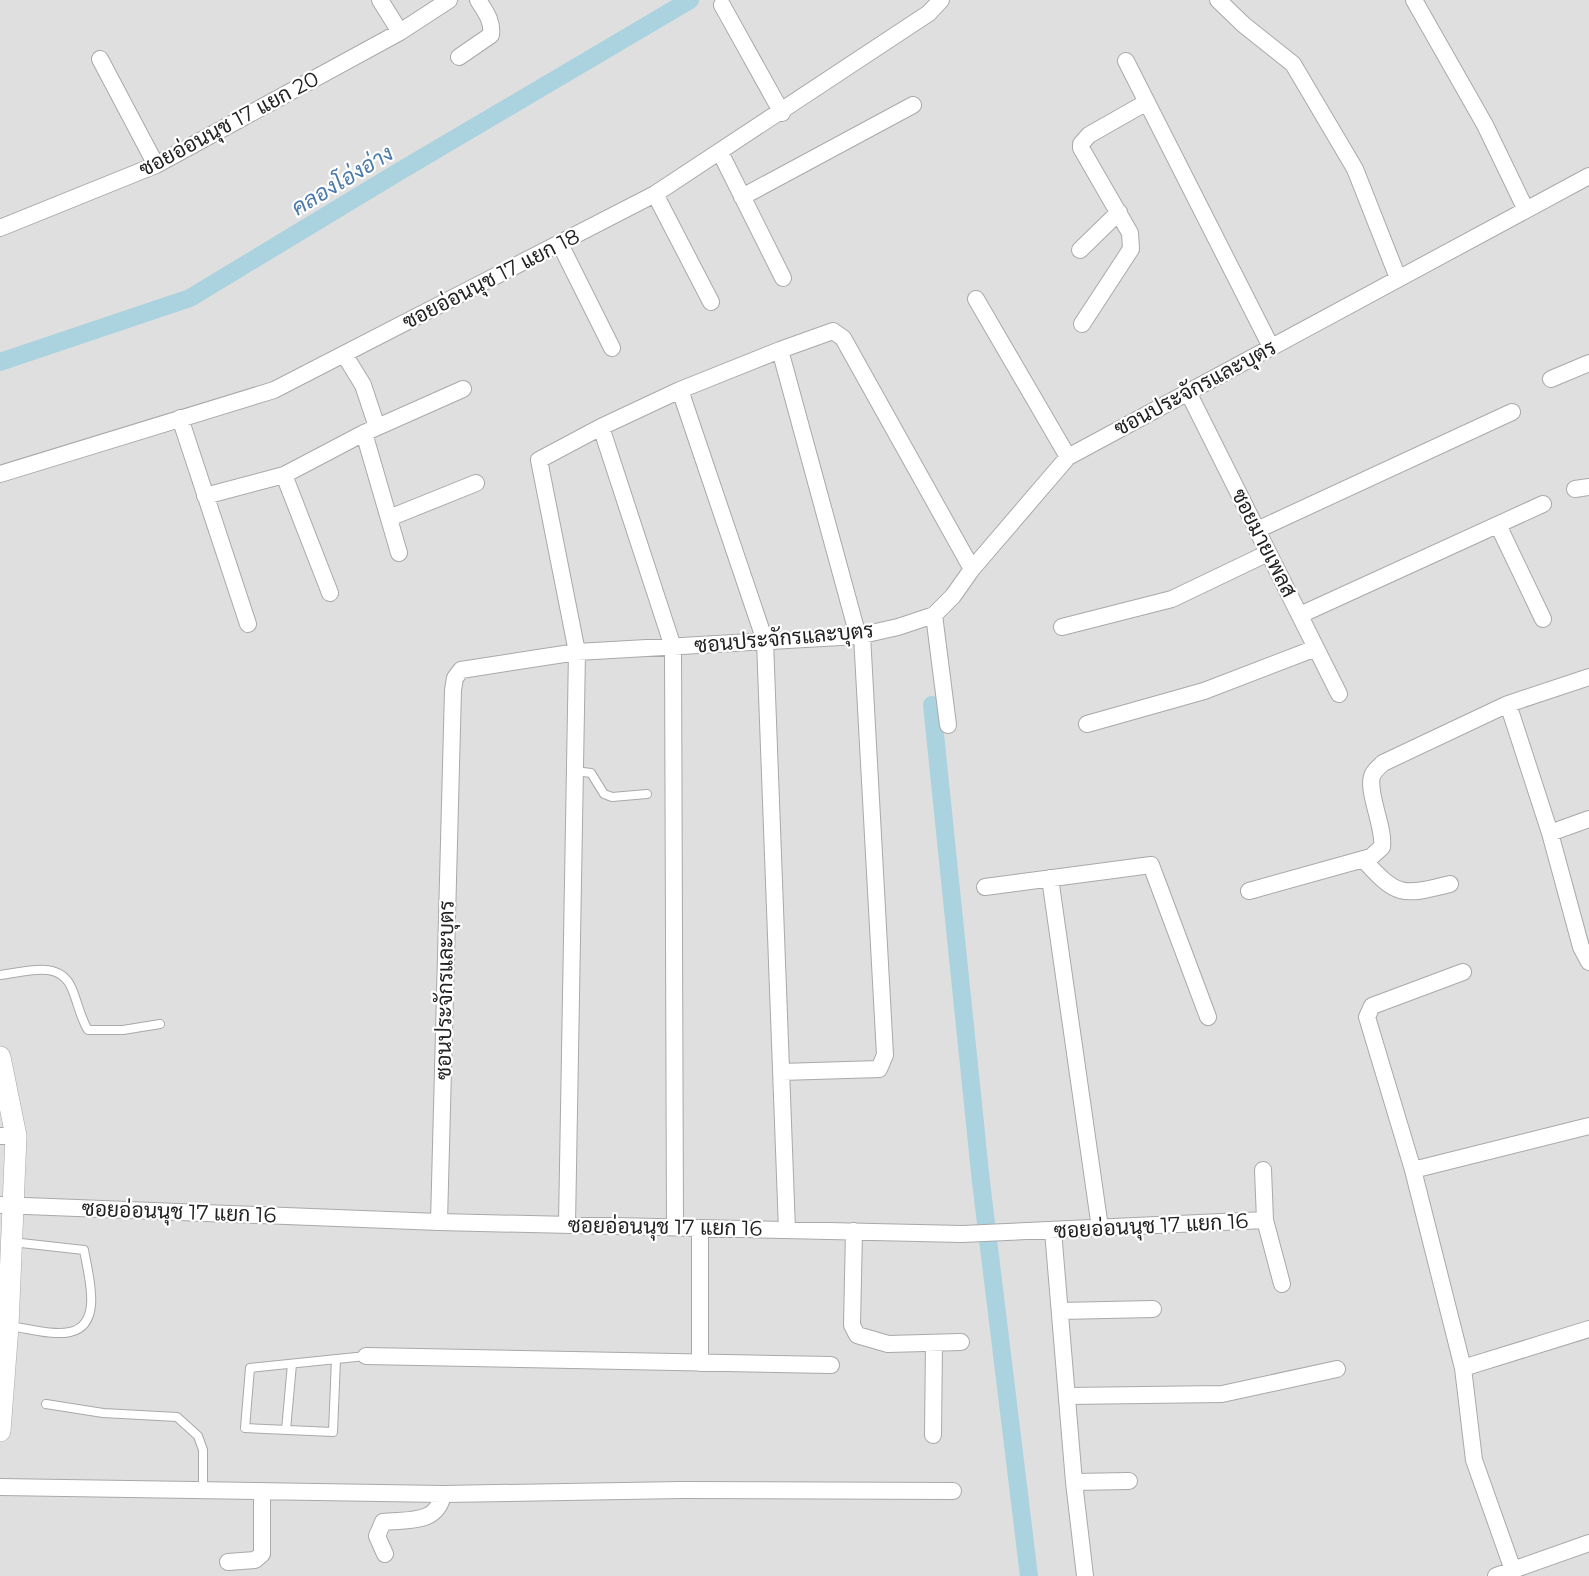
<svg xmlns="http://www.w3.org/2000/svg" width="1589" height="1576" font-family="Montserrat,Sarabun,sans-serif">
<style>
.residential{fill:#e0dfdf}
.lines{fill:none;stroke-linecap:round;stroke-linejoin:round}
.canal{stroke:#aad3df;stroke-width:18}
.service-casing{stroke:#a9a9a9;stroke-width:10}
.minor-casing{stroke:#a9a9a9;stroke-width:18}
.tertiary-casing{stroke:#a9a9a9;stroke-width:22}
.service{stroke:#fff;stroke-width:8}
.minor{stroke:#fff;stroke-width:16}
.tertiary{stroke:#fff;stroke-width:21}
.labels{text-anchor:middle;stroke-width:4.5;stroke-linejoin:round;paint-order:stroke}
.street-label{font-size:21px;fill:#222;stroke:#fff}
.water-label{font-size:22px;font-style:italic;fill:#4a7aab;stroke:#fff}
</style>
<rect width="100%" height="100%" fill="#f2efe9"/>
<path class="residential" d="M0,0H1589V1576H0Z"/>
<g class="lines">
<path class="canal" d="M0,362L190,298L395,174L690,0
M932,705L981,1182L1029,1576"/>
<g class="service-casing">
<path id="service" d="M575,771L591,773L604,794L612,797L647,794
M0,975C26,972 60,959 72,989C78,1003 80,1017 88,1030H123L160,1024
M9,1326C27,1328 52,1336 70,1332C104,1325 88,1274 84,1250L12,1242
M336,1359L333,1432L245,1428L250,1368L366,1356
M46,1404L103,1413L177,1417L198,1436L203,1450V1490
M286,1430L292,1364"/>
</g>
<g class="minor-casing">
<path id="minor" d="M380,0L400,32
M1218,0L1244,25L1293,64L1355,169L1398,278
M1414,0L1485,125L1526,210
M722,5L782,113
M459,57L491,35C493,21 485,11 478,0
M100,59L156,165
M1126,61L1271,347
M720,152L783,278
M655,194L711,302
M742,197L913,105
M0,228L156,165L400,32L449,0
M560,244L612,348
M1080,250L1119,212
M976,299L1068,457
M1082,324L1131,249L1130,233L1081,148V144L1089,135L1147,102
M780,350L858,636
M344,354L363,385L377,427
M1551,379L1589,363
M680,390L765,641L787,1230
M1188,392L1339,694
M180,418L248,624
M601,427L673,647L675,1227
M364,433L399,553
M0,474L274,390L655,194L929,13L941,0
M284,475L330,593
M1575,489L1589,487
M205,496L284,475L364,433L463,389
M389,518L476,483
M1498,525L1543,619
M1257,530L1512,412
M934,615L948,725
M1300,615L1543,504
M1062,627L1172,599L1268,553
M1508,704L1550,833L1581,947L1589,962
M1087,724L1204,691L1316,648
M1550,833L1589,819
M1363,859C1397,897 1402,896 1450,884
M1050,878L1100,1228
M985,887L1151,865L1208,1017
M1249,891L1371,857L1382,847C1385,827 1365,789 1373,774C1375,770 1380,766 1383,763L1508,704L1589,677
M1463,972L1372,1006L1367,1017L1413,1170L1463,1368L1474,1460L1513,1570
M781,1072L879,1069L885,1055L862,635
M0,1136H16
M1413,1170L1589,1126
M0,1205L439,1222L962,1234L1265,1220L1263,1170
M1265,1220L1282,1284
M439,1222L453,690L455,678L461,670L577,652L858,636L898,627L934,615L953,596L972,569L1068,457L1589,176
M567,1225L577,652L539,460L601,427L680,390L780,350L833,331L843,338L972,569
M700,1228V1363
M854,1231L852,1325L857,1335L888,1344L961,1342
M1053,1231L1074,1482L1085,1576
M1060,1311L1153,1309
M366,1356L831,1365
M1463,1368L1589,1329
M1067,1396L1222,1394L1337,1369
M933,1435L934,1343
M1074,1482L1129,1481
M0,1487L443,1494L681,1490L953,1491
M385,1554L377,1536L383,1522C408,1519 437,1525 443,1494
M228,1562L255,1560L262,1554V1491
M1496,1576L1589,1543"/>
</g>
<g class="tertiary-casing">
<path id="tertiary" d="M0,1057L16,1136L8,1326L0,1431"/>
</g>
<use href="#service" class="service"/>
<use href="#minor" class="minor"/>
<use href="#tertiary" class="tertiary"/>
</g>
<g class="labels">
<g class="street-label">
<text transform="translate(229 124) rotate(-28)" y="7">ซอยอ่อนนุช 17 แยก 20</text>
<text transform="translate(491 279) rotate(-27)" y="7">ซอยอ่อนนุช 17 แยก 18</text>
<text transform="translate(1195 388) rotate(-28)" y="7">ซอนประจักรและบุตร</text>
<text transform="translate(1264 543) rotate(63)" y="7">ซอยมายเพลส</text>
<text transform="translate(784 638) rotate(-5)" y="7">ซอนประจักรและบุตร</text>
<text transform="translate(445 990) rotate(-89)" y="7">ซอนประจักรและบุตร</text>
<text transform="translate(179 1212) rotate(2)" y="7">ซอยอ่อนนุช 17 แยก 16</text>
<text transform="translate(1151 1226) rotate(-3)" y="7">ซอยอ่อนนุช 17 แยก 16</text>
<text transform="translate(665 1227) rotate(1)" y="7">ซอยอ่อนนุช 17 แยก 16</text>
</g>
<g class="water-label">
<text transform="translate(342 180) rotate(-31)" y="8">คลองโอ่งอ่าง</text>
</g>
</g>
</svg>
